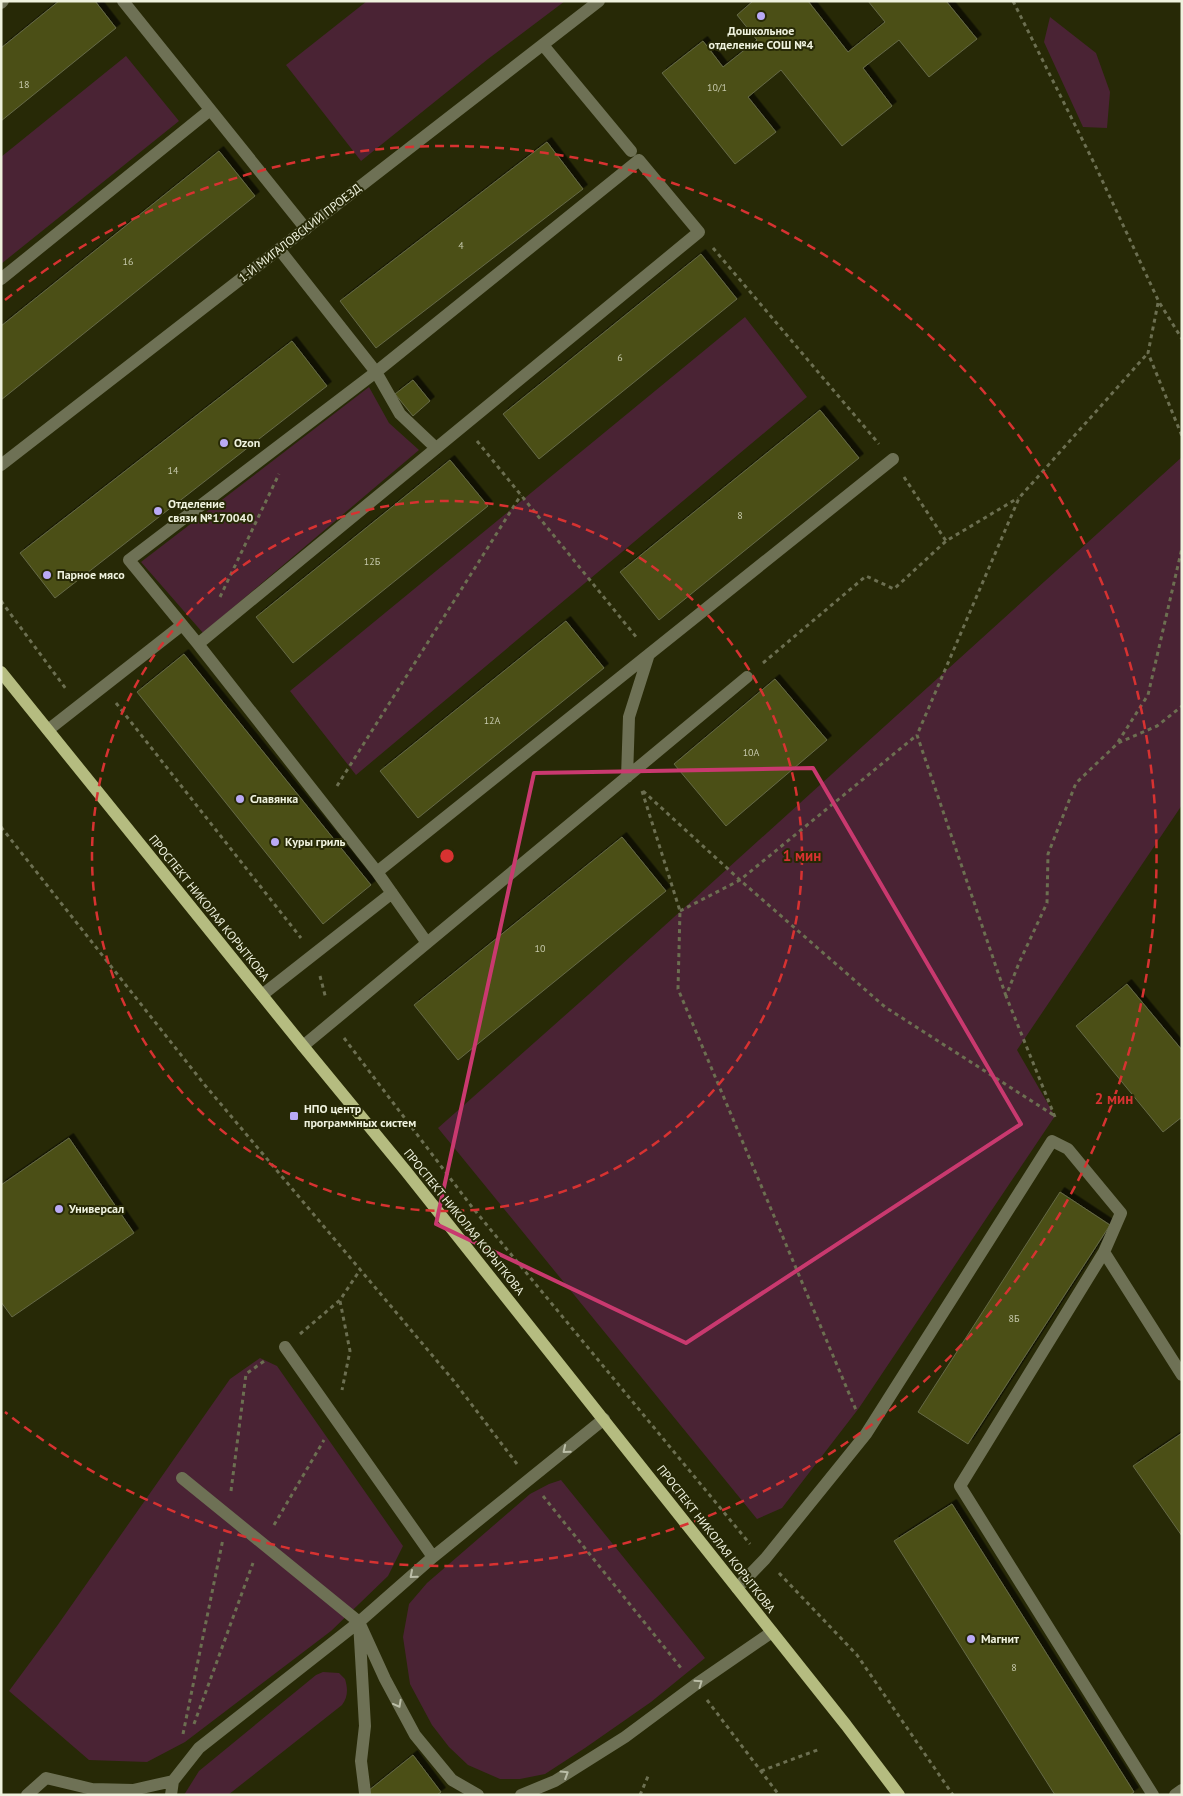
<svg xmlns="http://www.w3.org/2000/svg" width="1183" height="1796" font-family="'PT Sans',sans-serif">
<style>
.green{fill:#4a2334}
.building{fill:#4b4f18;stroke:#666a46;filter:url(#shadow)}
.lines{fill:none;stroke-linecap:round;stroke-linejoin:round}
.path{stroke:#6c6f51;stroke-width:3;stroke-dasharray:4 4;stroke-linecap:butt}
.minor{stroke:#6e7155;stroke-width:12}
.major{stroke:#b5bc80;stroke-width:12}
.oneway{stroke:#bbbea7}
.marked{fill:none;stroke:#c9396f;stroke-width:4;stroke-linejoin:round}
.ring{fill:none;stroke:#d73231;stroke-width:2.5;stroke-dasharray:9 6}
.poi-dot{fill:#baaaf6;stroke:#272906;stroke-width:2}
.labels{text-anchor:middle;stroke-width:4;stroke-linejoin:round;paint-order:stroke}
.number-label{font-size:10px;fill:#c6c9ac}
.poi-label{font-size:12px;font-weight:bold;fill:#eff2de;stroke:#272906;text-anchor:start}
.street-label{font-size:12px;fill:#eff2de;stroke:#272906}
.centre{fill:#d73231;stroke:#272906;stroke-width:2.5}
.ring-label{font-size:15px;text-anchor:middle;font-weight:bold;fill:#d73231;stroke:#272906;stroke-width:4;stroke-linejoin:round;paint-order:stroke}
</style>
<defs>
<filter id="shadow"><feDropShadow dx="4.5" dy="-4.5" stdDeviation="0" flood-color="#0009"/></filter>
</defs>
<rect width="100%" height="100%" fill="#272906"/>
<path class="green" d="M367,1H565L488,59L361,161L286,65Z
M1050,17L1096,53L1110,92L1107,128L1083,127L1044,42Z
M126,56L179,121L1,264V157Z
M745,317L807,397L356,775L290,691Z
M369,387L389,423L419,450L203,633L141,562Z
M1182,457V805L1017,1050L1055,1116L859,1408L782,1508L757,1519L438,1128L588,995Z
M260,1358L277,1366L403,1546L388,1576L331,1631L185,1742L147,1762L89,1760L9,1691L57,1626L230,1379Z
M561,1480L705,1658L651,1702L585,1748L545,1774L520,1779H500L468,1765L449,1747L432,1725L410,1684L403,1637L409,1604L427,1583L530,1494L549,1484Z
M323,1672L339,1673L345,1679C348,1689 348,1697 342,1705L228,1795H184L199,1771L316,1675Z"/>
<path class="building" d="M59,1H95L116,28L1,121V48Z
M753,1H808L848,52L885,22L868,1H946L977,39L929,77L899,40L863,68L892,106L842,146L781,70L748,97L776,132L735,164L662,73L703,41L723,67L757,40L737,15Z
M547,142L583,189L376,348L340,301Z
M219,151L255,196L1,400V326Z
M701,254L737,299L539,459L503,414Z
M292,341L327,386L55,598L20,553Z
M413,380L430,401L413,416L395,394Z
M820,410L859,458L659,620L620,572Z
M450,460L488,506L293,663L256,617Z
M566,621L604,668L418,818L380,771Z
M184,654L371,885L323,924L137,692Z
M775,679L827,740L726,826L674,764Z
M622,837L666,891L458,1060L414,1005Z
M1127,984L1182,1050V1117L1163,1132L1076,1026Z
M69,1138L134,1233L12,1317L1,1302V1185Z
M1060,1192L1110,1225L968,1444L918,1412Z
M1182,1433V1536L1133,1466Z
M952,1504L1134,1792L1130,1795H1055L894,1541Z
M413,1755L441,1792L437,1795H363Z"/>
<g class="lines">
<path class="path" d="M1013,1L1094,163L1159,302L1182,339
M713,248L879,444
M1158,303L1148,353L1182,436
M477,441L637,638
M904,477L946,541L1018,498
M220,597L279,474
M1,601L66,689
M763,663L866,576L894,589L946,541
M116,703L301,938
M1118,742L1148,695L1182,548
M337,786L521,495
M642,791L680,911L678,989L856,1410
M643,791L740,880L885,1007L1055,1116
M1,827L204,1084L453,1380L517,1464
M680,911L740,880L917,735
M320,976L326,999
M1006,996L917,735L1019,498L1148,353
M344,1038L472,1207L750,1544
M1055,1117L1006,996L1019,963L1047,903L1048,854L1076,783L1118,743L1157,726L1182,706
M340,1301L350,1351L342,1390
M300,1334L340,1300L360,1270
M231,1491L246,1374L267,1359
M543,1496L681,1668
M274,1525L324,1440
M779,1573L857,1655L953,1795
M707,1700L779,1795
M194,1724L253,1563
M183,1734L223,1539
M761,1771L820,1749
M640,1795L649,1774"/>
<path class="minor" d="M123,1L306,229
M1,3L3,1
M543,45L631,151
M639,160L699,232L198,644L129,560L376,372Z
M279,249L376,372L400,414L436,448
M1,279L210,110
M1,465L599,1
M198,644L377,872
M48,730L182,625
M627,777L629,717L649,654
M427,943L377,872L893,459
M262,995L392,893
M303,1046L747,677
M1104,1252L1182,1375
M285,1347L433,1557
M182,1478L359,1622L365,1726L361,1761L365,1793
M737,1588L765,1559L866,1434L1052,1141L1068,1149L1121,1213L1104,1252L960,1486L1153,1795
M27,1795L46,1778L92,1789L133,1790L173,1781
M171,1795L173,1781L199,1748L359,1622
M478,1795L452,1780L415,1735L385,1679L359,1622L433,1557L604,1419
M521,1795L555,1781L625,1737L695,1685L772,1632
M1175,1795L1182,1790"/>
<path class="major" d="M1,672L303,1046L405,1170L846,1725L899,1795"/>
</g>
<defs><path id="oneway-chevron" d="M-2-3.5L2.5 0L-2 3.5" fill="none" stroke-width="1.6" stroke-linecap="round" stroke-linejoin="round" transform="scale(1.25)"/></defs>
<g class="oneway">
<use href="#oneway-chevron" transform="translate(566 1450) rotate(141)"/>
<use href="#oneway-chevron" transform="translate(413 1575) rotate(139)"/>
<use href="#oneway-chevron" transform="translate(699 1683) rotate(-35)"/>
<use href="#oneway-chevron" transform="translate(398 1704) rotate(62)"/>
<use href="#oneway-chevron" transform="translate(565 1774) rotate(-32)"/>
</g>
<path class="marked" d="M813,768L1021,1124L686,1343L436,1224L534,773Z"/>
<g class="ring">
<circle cx="447" cy="856" r="355"/>
<path d="M5 300A710 710 0 1 1 5 1412"/>
</g>
<g class="poi-dot">
<circle cx="761" cy="16" r="5"/>
<circle cx="224" cy="443" r="5"/>
<circle cx="158" cy="511" r="5"/>
<circle cx="47" cy="575" r="5"/>
<circle cx="240" cy="799" r="5"/>
<circle cx="275" cy="842" r="5"/>
<rect x="289" y="1111" width="10" height="10" rx="2.5"/>
<circle cx="59" cy="1209" r="5"/>
<circle cx="971" cy="1639" r="5"/>
</g>
<g class="labels">
<g class="number-label">
<text x="24" y="88">18</text>
<text x="717" y="91">10/1</text>
<text x="461" y="249">4</text>
<text x="128" y="265">16</text>
<text x="620" y="361">6</text>
<text x="173" y="474">14</text>
<text x="740" y="519">8</text>
<text x="372" y="565">12Б</text>
<text x="492" y="724">12А</text>
<text x="751" y="756">10А</text>
<text x="540" y="952">10</text>
<text x="1014" y="1322">8Б</text>
<text x="1014" y="1671">8</text>
</g>
<g class="poi-label">
<text x="761" y="35" text-anchor="middle">Дошкольное<tspan x="761" dy="14">отделение СОШ №4</tspan></text>
<text x="234" y="447">Ozon</text>
<text x="168" y="508">Отделение<tspan x="168" dy="14">связи №170040</tspan></text>
<text x="57" y="579">Парное мясо</text>
<text x="250" y="803">Славянка</text>
<text x="285" y="846">Куры гриль</text>
<text x="304" y="1113">НПО центр<tspan x="304" dy="14">программных систем</tspan></text>
<text x="69" y="1213">Универсал</text>
<text x="981" y="1643">Магнит</text>
</g>
<g class="street-label">
<text transform="translate(300 233) rotate(-38)" y="4">1-Й МИГАЛОВСКИЙ ПРОЕЗД</text>
<text transform="translate(209 908) rotate(51)" y="4">ПРОСПЕКТ НИКОЛАЯ КОРЫТКОВА</text>
<text transform="translate(464 1222) rotate(51)" y="4">ПРОСПЕКТ НИКОЛАЯ КОРЫТКОВА</text>
<text transform="translate(716 1539) rotate(52)" y="4">ПРОСПЕКТ НИКОЛАЯ КОРЫТКОВА</text>
</g>
</g>
<circle cx="447" cy="856" r="8" class="centre"/>
<g class="ring-label">
<text x="802" y="861">1 мин</text>
<text x="1114" y="1104">2 мин</text>
</g>
<rect width="1183" height="1796" fill="none" stroke="#eff2de" stroke-width="5"/>
</svg>
